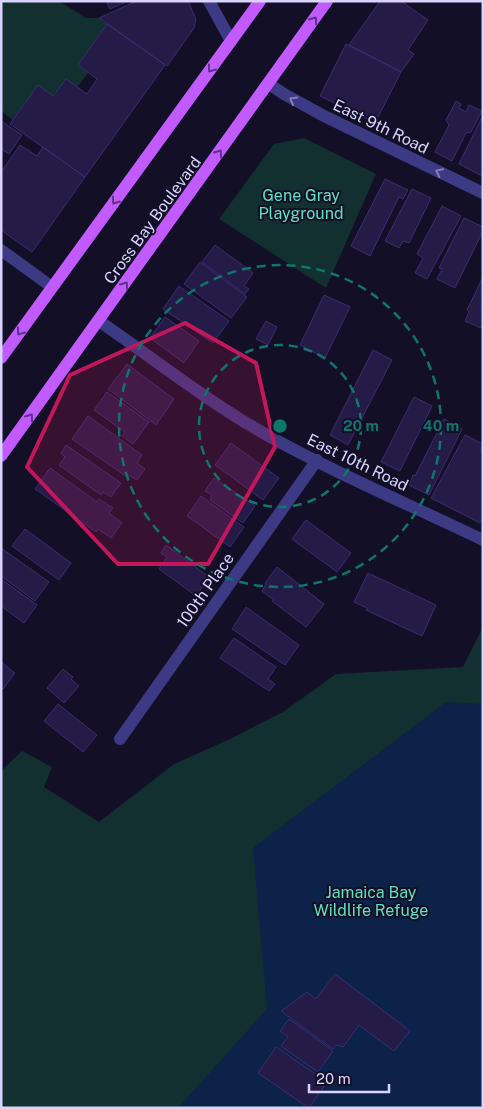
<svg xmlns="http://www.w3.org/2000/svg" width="484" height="1109" font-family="'Public Sans',sans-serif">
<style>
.green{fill:#12302f}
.water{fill:#0c2248}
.building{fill:#241b47;stroke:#3b2d73}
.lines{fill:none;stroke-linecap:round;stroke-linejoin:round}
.street{stroke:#3d3a85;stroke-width:12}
.primary{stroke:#c25bff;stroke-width:12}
.oneway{stroke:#623188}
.oneway2{stroke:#837fbc}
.marked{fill:#c2185b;fill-opacity:0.2;stroke:#c2185b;stroke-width:4;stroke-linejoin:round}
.ring{fill:none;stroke:#0f766e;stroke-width:2.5;stroke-dasharray:9 6}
.labels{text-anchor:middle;stroke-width:4;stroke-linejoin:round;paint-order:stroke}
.street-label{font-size:16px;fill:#d9d4ff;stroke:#130f26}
.park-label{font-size:16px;fill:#5fe0c0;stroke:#130f26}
.centre{fill:#0f766e;stroke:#130f26;stroke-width:2.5}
.ring-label{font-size:15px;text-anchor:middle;font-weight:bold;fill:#0f766e;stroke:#130f26;stroke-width:4;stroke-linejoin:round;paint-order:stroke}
</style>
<rect width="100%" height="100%" fill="#130f26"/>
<path class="green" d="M1,1H59L86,18H99L107,24L78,65L89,72L77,87L66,79L53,96L13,120L1,111Z
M304,138L376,174L326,288L219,219L274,144Z
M483,627V1108H1V771L22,751L52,767L44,787L99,822L174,764L230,739L283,712L336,674L463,667Z"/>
<path class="water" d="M446,702L483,704V1108H178L267,1009L253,848Z"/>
<path class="building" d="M106,1H128L110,9Z
M137,1H188L196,19L194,28L167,66L99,18Z
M380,1H401L428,20L408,50L414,54L401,72L349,45Z
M107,24L165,65L85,177L10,124L38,85L53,96L66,79L87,94L97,79L78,65Z
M346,44L401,72L375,123L320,96Z
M456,101L461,104L459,108L466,112L469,105L482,111L471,132L466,133L452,161L435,152L449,125L446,120Z
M483,115V175L482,176L459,164Z
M1,121L22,135L9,154L1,149Z
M20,145L37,156L43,147L85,177L32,252L1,230V172Z
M385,179L408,190L403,199L399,197L370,256L351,246Z
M412,189L431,198L409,243L403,241L399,248L385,241Z
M442,206L461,216L427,279L415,273L423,258L417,254Z
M464,218L483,227V231L455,288L437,279L442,269L439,268Z
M215,245L253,273L244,286L249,289L245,294L202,262Z
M200,262L247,297L231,318L184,284Z
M483,277V325L481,328L465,321L469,312L467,310Z
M179,286L229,321L213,343L163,309Z
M324,295L350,307L325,358L300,345Z
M165,317L199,341L184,363L150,338Z
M266,321L277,327L268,345L256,339Z
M373,350L392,360L348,445L330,435Z
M127,364L174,399L156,425L108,389Z
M107,392L149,422L133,444L122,436L125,432L94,410Z
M414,397L432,406L400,471L381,462Z
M88,416L142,455L137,463L145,469L137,480L128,475L127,477L72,439Z
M444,419L462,429L429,495L409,485L413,475L415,476Z
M465,435L483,444L480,452L483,453V517L480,523L431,498Z
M231,443L279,478L263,500L215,465Z
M66,445L121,483L111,497L103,492L101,495L59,465L65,457L61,453Z
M50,468L97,502L99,499L113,508L109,513L122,523L111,538L98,529L96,532L35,489Z
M214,478L255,506L243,523L210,500L212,495L205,491Z
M201,496L244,527L230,547L187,516Z
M306,520L351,553L337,572L292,539Z
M25,529L71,563L59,580L12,546Z
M166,545L209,577L196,596L159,569L167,557L161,553Z
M1,548L49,582L35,601L1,576Z
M277,567L324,604L306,627L272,601L274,600L262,591L266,584L265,583Z
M368,573L436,605L422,636L366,610L367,608L354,602Z
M1,579L37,605L24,623L1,606Z
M246,607L299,645L285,665L232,629Z
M234,638L276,667L268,679L275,684L269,691L220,658Z
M1,662L15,673L3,689L1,688Z
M63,669L73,677L71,679L79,686L64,703L47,688Z
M58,704L97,735L83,752L44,721Z
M335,974L410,1031L394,1051L359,1025L343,1047L336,1045L333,1049L281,1011L307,992L316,999Z
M289,1019L333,1051L318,1072L281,1046L288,1037L280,1031Z
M276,1047L327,1082L309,1108L258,1073Z"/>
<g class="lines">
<path class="street" d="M209,1L231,41
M269,84L284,94L324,116L483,193
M1,250L52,287
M99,321C154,359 207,401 265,434C335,473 410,505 483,540
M120,739L317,460"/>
<path class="primary" d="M1,358L260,1
M1,456L327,1"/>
</g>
<defs><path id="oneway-chevron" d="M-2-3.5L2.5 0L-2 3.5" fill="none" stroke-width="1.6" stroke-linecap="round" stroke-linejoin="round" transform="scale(1.25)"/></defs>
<g class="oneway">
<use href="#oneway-chevron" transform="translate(314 20) rotate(-55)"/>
<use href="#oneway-chevron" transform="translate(211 69) rotate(126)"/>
<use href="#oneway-chevron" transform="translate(219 153) rotate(-54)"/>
<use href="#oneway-chevron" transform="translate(115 201) rotate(126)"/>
<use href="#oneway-chevron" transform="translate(125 285) rotate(-54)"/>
<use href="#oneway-chevron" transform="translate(20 332) rotate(126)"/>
<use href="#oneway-chevron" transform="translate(30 417) rotate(-54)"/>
</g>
<g class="oneway2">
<use href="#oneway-chevron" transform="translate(293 100) rotate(-150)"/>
<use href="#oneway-chevron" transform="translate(439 172) rotate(-154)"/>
</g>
<path class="marked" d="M185,323L256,363L275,447L208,564H118L27,467L70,375Z"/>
<g class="ring">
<circle cx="280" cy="426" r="81"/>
<circle cx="280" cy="426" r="161"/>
</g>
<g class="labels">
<g class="street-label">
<text transform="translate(381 126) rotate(26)" y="6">East 9th Road</text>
<text transform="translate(152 220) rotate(-54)" y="6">Cross Bay Boulevard</text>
<text transform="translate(358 462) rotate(26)" y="6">East 10th Road</text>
<text transform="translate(205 590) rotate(-55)" y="6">100th Place</text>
</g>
<g class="park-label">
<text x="301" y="201">Gene Gray<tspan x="301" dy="18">Playground</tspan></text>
<text x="371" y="898">Jamaica Bay<tspan x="371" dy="18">Wildlife Refuge</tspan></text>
</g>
</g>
<circle cx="280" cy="426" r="8" class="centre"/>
<g class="ring-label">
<text x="361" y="431">20 m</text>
<text x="441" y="431">40 m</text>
</g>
<rect width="484" height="1109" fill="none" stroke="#d9d4ff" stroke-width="5"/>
<path d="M309 1084v8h80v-8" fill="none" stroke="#d9d4ff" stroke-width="2.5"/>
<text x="316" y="1084" font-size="15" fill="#d9d4ff" stroke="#130f26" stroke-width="4" paint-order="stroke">20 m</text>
</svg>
